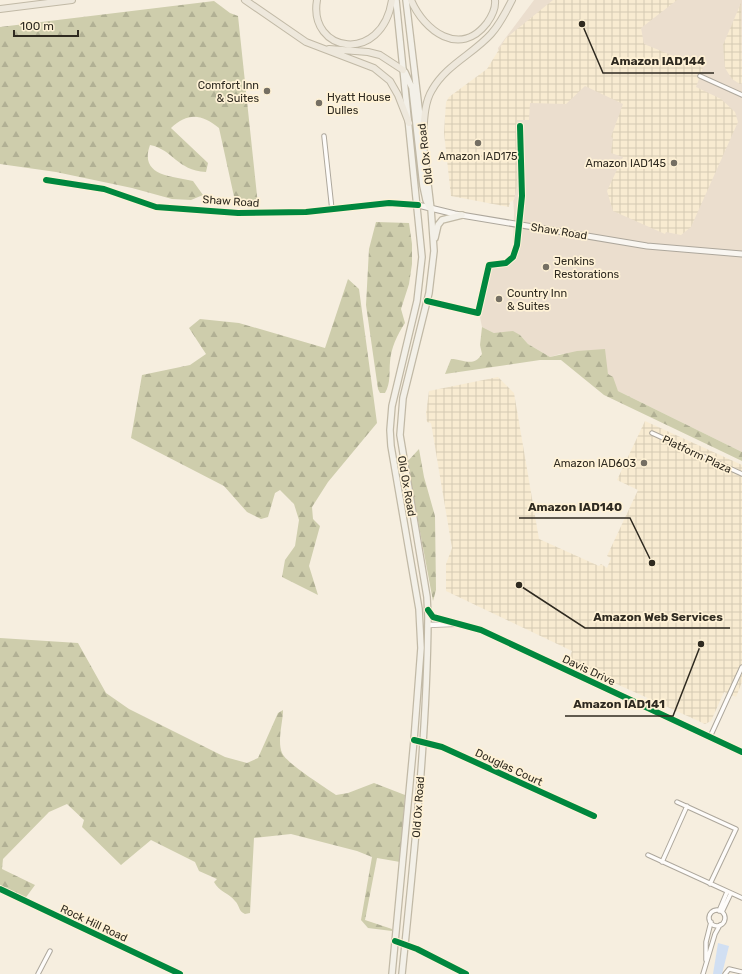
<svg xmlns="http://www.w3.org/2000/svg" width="742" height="974" font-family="Rubik,sans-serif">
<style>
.commercial{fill:#ebdece}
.industrial{fill:url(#industrial-grid)}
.forest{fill:url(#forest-firs)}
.water{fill:#d1dff2}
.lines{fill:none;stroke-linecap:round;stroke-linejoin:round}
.minor-casing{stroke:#ada79c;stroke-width:5.5}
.tertiary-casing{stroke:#ada79c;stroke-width:6}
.secondary-casing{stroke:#ada79c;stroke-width:7}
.primary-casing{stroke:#c1b9a6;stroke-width:8}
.motorway-casing{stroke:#c1b9a6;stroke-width:8}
.minor{stroke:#fefcfa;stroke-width:3.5}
.tertiary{stroke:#fefcfa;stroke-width:4.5}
.secondary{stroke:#f9f6f1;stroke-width:5}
.primary{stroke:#f3f0e8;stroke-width:5.5}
.motorway{stroke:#eee8dc;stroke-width:6}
.cycleway-casing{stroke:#fff2d6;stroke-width:8}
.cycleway{stroke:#00873e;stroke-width:6}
.poi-dot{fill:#756f63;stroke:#fff2d6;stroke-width:1.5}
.labels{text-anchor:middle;stroke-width:3.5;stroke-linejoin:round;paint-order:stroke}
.poi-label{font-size:11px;fill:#2f2a20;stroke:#fff2d6;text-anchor:end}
.street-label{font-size:11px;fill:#2f2a20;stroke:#fff2d6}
.leader{fill:none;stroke:#2f2a20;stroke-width:1.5}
.callout-dot{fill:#2f2a20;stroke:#fff2d6;stroke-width:1.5}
.callout-label{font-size:12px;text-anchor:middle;font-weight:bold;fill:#2f2a20;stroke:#fff2d6;stroke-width:3.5;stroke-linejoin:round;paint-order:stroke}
</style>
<defs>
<pattern id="industrial-grid" width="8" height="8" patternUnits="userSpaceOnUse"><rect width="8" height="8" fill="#f8ebd1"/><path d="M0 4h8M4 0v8" fill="none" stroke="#d5cab3"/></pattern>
<pattern id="forest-firs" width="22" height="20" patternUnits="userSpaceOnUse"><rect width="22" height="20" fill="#cecdac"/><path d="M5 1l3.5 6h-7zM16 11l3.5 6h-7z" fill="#b1b094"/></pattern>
</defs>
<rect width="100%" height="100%" fill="#f6eedf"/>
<path class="commercial" d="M534,0H742V452L618,391L608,374L605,363V352L560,354L550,357L528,344L520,335L494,333L482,327L480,317L492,264L501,263L508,259L513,249L514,212L507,111L498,48Z"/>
<path class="industrial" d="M553,0H677L641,28L644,44L703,68L696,87L721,99L735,112L738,122L691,227L681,235L666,232L665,234L613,211L607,191L623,157L611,153L613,138L611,137L623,104L585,86L566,104L530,103L529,120H517V185L514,200L510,202L509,207L451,196L444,133L446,102L449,97L487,69L506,38Z
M741,3L742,83L740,84L732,79L725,68L723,45Z
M498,377L514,393L539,539L599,566L601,564L607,568L611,558L607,556L638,490L617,480L645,421L742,465V682L736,697L724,692L711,721L705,724L568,662L572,651L446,591V564L452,548L431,423L427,422L426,414L429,391Z"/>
<path class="forest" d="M214,1L230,13L238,16L258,205L235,201L219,128C202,114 188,112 171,128L208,163L206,172C176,170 174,150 150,145C139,176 171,176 193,181L203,195L191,200L172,199L132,188L56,172L0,164V27Z
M376,222L409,223L412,244V264L409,284L401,309L405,323C397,335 391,348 390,362C389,372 391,383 385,393H380L378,389L366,305L369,249Z
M348,279L359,289L377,423L328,482L312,507L313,519L320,526L309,566L318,595L282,577L285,560L295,546L299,520L294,504L280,490L275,493L268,517L261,519L247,512L224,486L131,438L142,375L190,365L206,354L189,328L200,319L239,323L325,348Z
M482,327L494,333L513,331L520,335L528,344L550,357L577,351L605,349L608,374L613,377L618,391L742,452V461L604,395L561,360H540L445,374L451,359C464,359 473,368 482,354L480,345Z
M419,449L424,477L435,516L436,590L433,601L407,462Z
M0,638L78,643L106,693L129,709L225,757L247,763L258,758L278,713L283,710C283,722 277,741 282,753C286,763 326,788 336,795L348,793L374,783L405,795L400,862L377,858L365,920L392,929V931L368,928L361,920L372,857L357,851L291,834L254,838L250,913L245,914C238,911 240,906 235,901C229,893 219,892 214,882L217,879L199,871L195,862L151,840L121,865L82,827L84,820L67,804L49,812L3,859L2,869L35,885L24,900L0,886Z"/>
<path class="water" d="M718,943L729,946L722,974H713Z"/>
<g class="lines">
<g class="minor-casing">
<path id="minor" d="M700,76L742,95
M324,136L332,210
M46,180L104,189L156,207L238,213L306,212L389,203L418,205
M427,301L478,313L489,265L506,263L513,257L517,245L522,196L520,126
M652,433L742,474
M710,737L742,667
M414,740L442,747L594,816
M677,802L736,829L710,884
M648,855L742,898
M662,862L687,806
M709 918a8 8 0 1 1 16 0a8 8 0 1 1-16 0Z
M719,911L727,892
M722,912L731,893
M395,941L417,949L466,974
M706,960V942L711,922
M38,974L50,951
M703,974L715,934L720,925
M725,974L729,969L742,972"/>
</g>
<g class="tertiary-casing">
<path id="tertiary" d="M429,611L433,617L481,630L742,752
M428,625L456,624
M0,889L180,974"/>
</g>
<g class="secondary-casing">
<path id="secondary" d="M418,205L455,214L647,246L742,254"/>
</g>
<g class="primary-casing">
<path id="primary" d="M405,72L412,88L423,186L426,200L429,207
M435,238L438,225L442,220L462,215
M392,974L414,740L421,648L419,609L391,446L390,430L392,406L417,301L422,257L396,0
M402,974C414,855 427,736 428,617L427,597L400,435L403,398L429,293L434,251L431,209L406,0"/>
</g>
<g class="motorway-casing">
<path id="motorway" d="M245,0L306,42L374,68L390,81L398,95L409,123
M317,0C308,53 382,65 392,0
M411,0C424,31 460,58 487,23C492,16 496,9 495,0
M0,9L72,0
M329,49L368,52L380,55L403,70
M423,138C424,122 424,103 432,90C446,65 473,54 491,34C500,24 506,12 512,0"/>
</g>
<use href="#minor" class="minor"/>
<use href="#tertiary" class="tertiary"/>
<use href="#secondary" class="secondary"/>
<use href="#primary" class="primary"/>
<use href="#motorway" class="motorway"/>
<g class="cycleway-casing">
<path id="cycleway" d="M46,180L104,189L156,207L238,213L306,212L389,203L418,205
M427,301L478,313L489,265L506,263L513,257L517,245L522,196L520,126
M428,610L433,617L481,630L742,752
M414,740L442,747L594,816
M0,889L180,974
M395,941L417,949L466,974"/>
</g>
<use href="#cycleway" class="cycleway"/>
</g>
<g class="poi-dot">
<circle cx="267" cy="91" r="4"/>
<circle cx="319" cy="103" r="4"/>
<circle cx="478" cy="143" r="4"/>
<circle cx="674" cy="163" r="4"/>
<circle cx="546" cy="267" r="4"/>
<circle cx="499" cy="299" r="4"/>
<circle cx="644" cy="463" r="4"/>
</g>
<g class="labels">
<g class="poi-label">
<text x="259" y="89">Comfort Inn<tspan x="259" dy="13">&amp; Suites</tspan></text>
<text x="327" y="101" text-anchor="start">Hyatt House<tspan x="327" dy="13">Dulles</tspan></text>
<text x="478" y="160" text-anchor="middle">Amazon IAD175</text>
<text x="666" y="167">Amazon IAD145</text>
<text x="554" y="265" text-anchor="start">Jenkins<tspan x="554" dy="13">Restorations</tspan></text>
<text x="507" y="297" text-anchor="start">Country Inn<tspan x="507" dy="13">&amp; Suites</tspan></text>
<text x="636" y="467">Amazon IAD603</text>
</g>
<g class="street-label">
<text transform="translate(425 154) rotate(-97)" y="4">Old Ox Road</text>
<text transform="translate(231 201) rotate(4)" y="4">Shaw Road</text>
<text transform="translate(559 231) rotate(9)" y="4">Shaw Road</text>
<text transform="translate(697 454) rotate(25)" y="4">Platform Plaza</text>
<text transform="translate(407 486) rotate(80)" y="4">Old Ox Road</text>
<text transform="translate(589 670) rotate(25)" y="4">Davis Drive</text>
<text transform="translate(509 767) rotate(25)" y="4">Douglas Court</text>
<text transform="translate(418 807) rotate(-86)" y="4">Old Ox Road</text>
<text transform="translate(94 923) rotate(25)" y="4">Rock Hill Road</text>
</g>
</g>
<path class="leader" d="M582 24L603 73H714M652 563L630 518H519M519 585L585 628H730M701 644L673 716H565"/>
<g class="callout-dot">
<circle cx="582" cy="24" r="4"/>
<circle cx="652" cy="563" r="4"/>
<circle cx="519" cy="585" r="4"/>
<circle cx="701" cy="644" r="4"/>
</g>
<g class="callout-label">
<text x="658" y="65">Amazon IAD144</text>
<text x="575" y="511">Amazon IAD140</text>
<text x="658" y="621">Amazon Web Services</text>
<text x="619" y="708">Amazon IAD141</text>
</g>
<path d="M14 30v6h64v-6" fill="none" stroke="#2f2a20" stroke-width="2"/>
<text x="20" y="30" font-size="12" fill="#2f2a20" stroke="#fff2d6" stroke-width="3" paint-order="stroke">100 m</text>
</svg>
